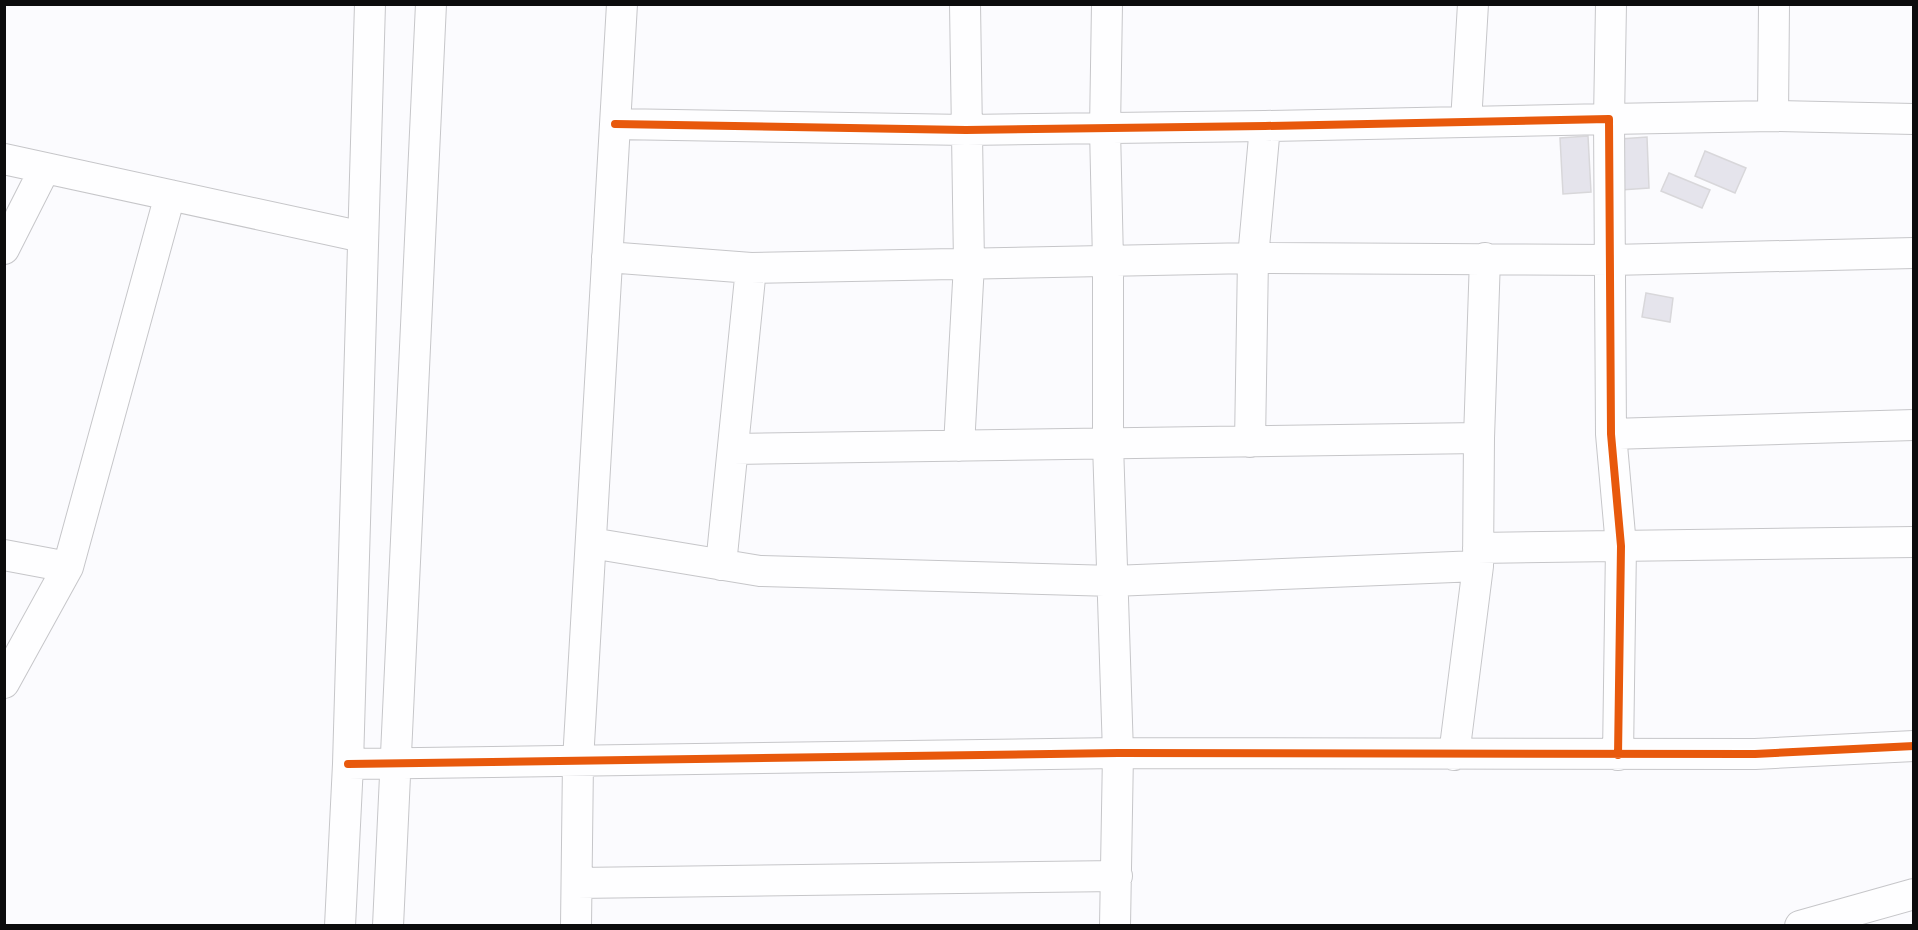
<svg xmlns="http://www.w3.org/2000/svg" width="1918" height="930" font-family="'Public Sans',sans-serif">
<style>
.building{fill:#e5e4ec;stroke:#d8d7da;stroke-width:1.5}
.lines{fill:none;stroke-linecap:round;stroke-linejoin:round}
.minor-casing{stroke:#c6c6c9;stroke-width:32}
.minor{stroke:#fefeff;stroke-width:30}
.cycleway-casing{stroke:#fff;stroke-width:11}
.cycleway{stroke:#e8590c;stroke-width:8}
</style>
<rect width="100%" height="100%" fill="#fbfbfe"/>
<path class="building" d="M1588,136L1591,192L1563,194L1560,138Z
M1647,137L1649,188L1621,190L1620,139Z
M1705,151L1746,168L1735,193L1695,176Z
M1669,173L1710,190L1702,208L1661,191Z
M1646,293L1673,298L1670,322L1642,317Z"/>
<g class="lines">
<g class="minor-casing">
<path id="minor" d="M1107,4L1105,129L1108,261V444L1118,753L1115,926
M1611,4L1609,119L1773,116L1914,119
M1773,116L1774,4
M1466,122L1473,4
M615,124L966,130L1265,126L1609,119L1611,434L1621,546L1618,755
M4,159L363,237
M4,249L45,168
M607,257L751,268L1253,258L1611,260L1914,253
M1611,434L1914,425
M1250,442L1253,258L1265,126
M959,446L969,264L965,4
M734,449L1479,438
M591,543L760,571L1113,581L1478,566
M1478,548L1914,542
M4,555L68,567L170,195
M721,565L751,268
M4,683L68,567
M1454,755L1478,566L1479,438L1485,258
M348,764L1118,753L1755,754L1914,746
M577,883L1117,876
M340,926L348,764L370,4
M388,926L431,4
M576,926L578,761L622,4
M1800,926L1914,894"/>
</g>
<use href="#minor" class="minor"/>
<g class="cycleway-casing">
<path id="cycleway" d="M615,124L966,130L1265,126L1609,119L1611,434L1621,546L1618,755
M348,764L1118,753L1755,754L1914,746"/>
</g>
<use href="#cycleway" class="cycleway"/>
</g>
<rect width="1918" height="930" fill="none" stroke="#0c0c0d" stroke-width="12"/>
</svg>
